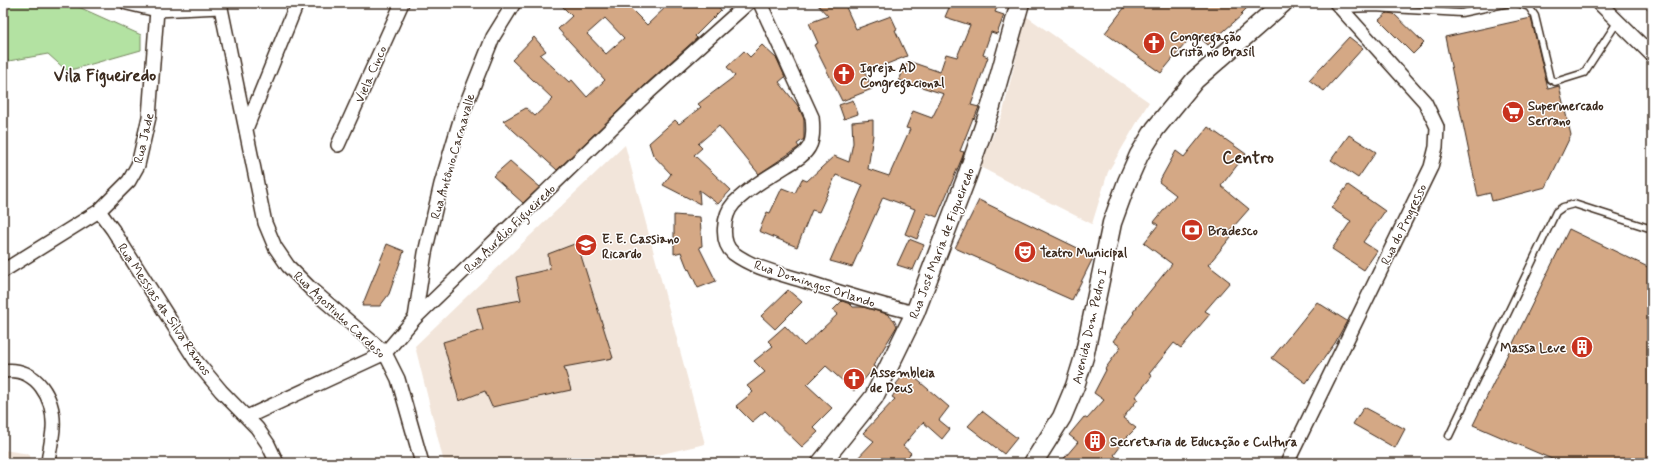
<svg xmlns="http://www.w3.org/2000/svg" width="1655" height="466" font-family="Mynerve,sans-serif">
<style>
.built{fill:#f2e5da}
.green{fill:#b3e2a2;stroke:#778660}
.building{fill:#d4a885;stroke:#3b2a1e;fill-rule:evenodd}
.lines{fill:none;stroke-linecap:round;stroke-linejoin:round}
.lane-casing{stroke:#3b2a1e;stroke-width:9}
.street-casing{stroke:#3b2a1e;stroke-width:16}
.secondary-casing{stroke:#3b2a1e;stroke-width:21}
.lane{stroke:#fff;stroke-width:6}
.street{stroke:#fff;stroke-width:13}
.secondary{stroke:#fff;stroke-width:18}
.labels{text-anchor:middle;stroke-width:3;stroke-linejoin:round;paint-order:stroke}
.poi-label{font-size:13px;font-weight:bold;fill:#3b2a1e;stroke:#fff;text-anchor:start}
.street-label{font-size:13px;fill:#3b2a1e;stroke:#fff}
.district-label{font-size:17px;font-weight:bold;fill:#3b2a1e;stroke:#fff}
</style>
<rect width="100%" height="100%" fill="#fff"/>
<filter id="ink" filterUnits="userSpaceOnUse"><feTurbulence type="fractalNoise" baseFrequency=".025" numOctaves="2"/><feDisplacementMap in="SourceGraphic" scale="8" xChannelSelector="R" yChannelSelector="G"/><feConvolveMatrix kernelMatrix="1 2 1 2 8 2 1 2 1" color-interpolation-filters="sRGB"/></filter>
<g filter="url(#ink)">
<path class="built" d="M1026,16L1149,102L1108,172L1092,224L980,167L1003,112Z
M625,145L705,444L623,463H444L415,346Z
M3,450L30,454V463H3Z"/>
<path class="green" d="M3,3H70L141,35V50L67,71L48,54L3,62Z"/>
<path class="building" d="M559,3H625L647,25L670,3H715L721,10L695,36L697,38L644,86L557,170L503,121L526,108L535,116L553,99L512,60L534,37L546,51L540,55L569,82L572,80L587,97L605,80L558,29L572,16ZM605,18L624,38L606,54L587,34Z
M816,3H844L856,29L891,16L897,29L895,30L907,56L872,70L863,68L872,89L842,101L814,45L818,43L809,23L828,16Z
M951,3H999L995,12L1004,15L997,34L991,32L983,55L988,57L971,105L979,107L974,119L973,118L960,151L964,152L962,158L937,217L927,213L917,239L905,234L915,209L883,197L852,267L830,261L863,185L836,175L819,212L812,210L797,247L759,231L767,212L770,213L782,188L795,193L802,179L807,181L834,156L849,162L853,143L852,122L873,120V135L868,169L889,176L910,129L906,128L913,111L932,118L944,94L899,80L908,61L940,72L946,54L957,57L970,25L945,17Z
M1128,3H1252L1241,14L1242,15L1208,45L1194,33L1161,73L1105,33Z
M1387,13L1394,14L1424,43L1413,54L1379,20Z
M1531,18L1548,89L1559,86L1571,135L1546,187L1492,201L1490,193L1478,196L1445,37Z
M1349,37L1363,48L1324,91L1309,80Z
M762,45L777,59L785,77L779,82L798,106L804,119V139L797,144L799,147L759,174L719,126L698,144L702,148L694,155L731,190L718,204L699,190L700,204L663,185L671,174L653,155L649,143L675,120L679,124L701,107L698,104L735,76L727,67L744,51L750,57Z
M853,100L858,114L844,119L839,105Z
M1208,127L1246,154L1221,186L1249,209L1227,234L1231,237L1208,265L1230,282L1205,311L1210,314L1181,348L1174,343L1149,374L1152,376L1135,397L1138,399L1123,418L1136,428L1118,446L1120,447L1114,455L1123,463H1060L1078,442L1069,435L1084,417L1087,419L1104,400L1094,393L1106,370L1105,369L1121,347L1113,341L1134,313L1133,312L1172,264L1144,243L1158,225L1154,222L1176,195L1159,182L1176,151L1184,157Z
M1349,135L1376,152L1358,178L1331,160Z
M510,161L540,187L523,203L493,176Z
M1348,185L1385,211L1363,242L1377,251L1364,270L1332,249L1351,221L1331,208Z
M979,200L1094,256L1072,300L955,248Z
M674,215L700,217L702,246L699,247L716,281L698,288L689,269L688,270L681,252L674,254Z
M1569,229L1652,269V463H1561L1473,425Z
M909,239L924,245L913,270L897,265Z
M577,243L613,358L564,367L571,390L492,407L485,391L459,401L443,342L483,330L477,308L521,300L516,277L550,269L548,254Z
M387,244L404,251L389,294L380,306H362Z
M788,290L802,302L775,329L761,316Z
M842,301L850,304L853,307H863L887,314L894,320L897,326L873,366L875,367L854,391L826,366L807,385L832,408L813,427L818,432L802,447L765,411L752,422L736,406L753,392L747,386L765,372L754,361L773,346L768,341L785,326L804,346L838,314L833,310Z
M1317,302L1347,321L1335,343L1306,383L1272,358Z
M907,371L949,407L939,420L950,429L942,439L923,422L903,446L911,453L902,463H853L874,441L863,433L895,399L892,397L899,387L896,384Z
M1364,407L1405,429L1395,448L1353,424Z
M982,411L1017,438L1004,454L968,426Z"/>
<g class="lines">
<g class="lane-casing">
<path id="lane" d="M1518,3L1529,7L1535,16L1550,79L1555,82L1584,73L1618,21
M1342,9L1374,8L1461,13L1509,3
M1449,436L1556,212L1563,207L1574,204L1652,229"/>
</g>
<g class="street-casing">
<path id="street" d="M127,3L157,10L220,7
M220,3L265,223L275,247L288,266L311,289L385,353L398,379L422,463
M760,3L812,117C813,126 814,139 809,147C804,156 794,161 786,166C768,177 749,188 734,203C723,215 720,242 733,253C753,268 778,273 801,280C839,292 876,304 915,313
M1599,3L1652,55
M246,129L297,3
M338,145L402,3
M99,211L113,230L196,361L221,391L257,428L268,444L277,463
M3,271L99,211L129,181L138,165L149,117L157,10
M415,318L425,253L441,184L461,117L493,37L514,3
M3,371C37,366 55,399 53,429C52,441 49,452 48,463
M247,417L385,353L415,318L649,92L748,3
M1287,463L1431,167L1436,147L1437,127L1425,102L1336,3"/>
</g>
<g class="secondary-casing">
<path id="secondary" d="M821,463L874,397L915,313L966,179L991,106L1020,3
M1033,463L1062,417L1075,386L1084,357L1112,223L1127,182L1139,155L1155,129L1195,80L1283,3"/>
</g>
<use href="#lane" class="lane"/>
<use href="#street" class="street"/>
<use href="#secondary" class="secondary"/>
</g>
</g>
<defs>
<g id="church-disc" transform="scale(1.15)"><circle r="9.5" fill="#c8321e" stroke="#fff"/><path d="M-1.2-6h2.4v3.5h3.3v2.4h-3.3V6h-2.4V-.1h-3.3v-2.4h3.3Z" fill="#fff"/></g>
<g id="supermarket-disc" transform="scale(1.15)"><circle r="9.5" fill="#c8321e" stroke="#fff"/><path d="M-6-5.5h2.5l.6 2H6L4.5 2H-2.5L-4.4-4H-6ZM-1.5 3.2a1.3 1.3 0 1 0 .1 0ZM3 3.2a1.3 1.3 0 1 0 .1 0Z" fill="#fff"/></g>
<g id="bank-disc" transform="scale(1.15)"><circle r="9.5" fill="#c8321e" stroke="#fff"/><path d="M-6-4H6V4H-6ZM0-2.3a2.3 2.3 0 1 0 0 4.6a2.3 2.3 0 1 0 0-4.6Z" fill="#fff"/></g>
<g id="school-disc" transform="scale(1.15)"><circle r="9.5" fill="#c8321e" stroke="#fff"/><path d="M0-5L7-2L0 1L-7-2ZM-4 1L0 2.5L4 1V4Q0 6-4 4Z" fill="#fff"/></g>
<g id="theatre-disc" transform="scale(1.15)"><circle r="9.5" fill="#c8321e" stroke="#fff"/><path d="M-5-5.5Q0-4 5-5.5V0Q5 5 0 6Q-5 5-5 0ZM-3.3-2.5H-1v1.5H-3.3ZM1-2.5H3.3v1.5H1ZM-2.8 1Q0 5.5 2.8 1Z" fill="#fff"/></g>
<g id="building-disc" transform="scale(1.15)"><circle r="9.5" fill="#c8321e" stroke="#fff"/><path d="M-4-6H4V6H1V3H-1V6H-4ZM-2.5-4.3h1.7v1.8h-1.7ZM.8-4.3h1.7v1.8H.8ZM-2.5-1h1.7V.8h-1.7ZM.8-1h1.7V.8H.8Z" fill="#fff"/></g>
</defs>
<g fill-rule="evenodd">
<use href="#church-disc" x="1154" y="43"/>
<use href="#church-disc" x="844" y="74"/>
<use href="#supermarket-disc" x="1513" y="112"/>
<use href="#bank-disc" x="1192" y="230"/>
<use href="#school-disc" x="586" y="245"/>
<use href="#theatre-disc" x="1025" y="252"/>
<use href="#building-disc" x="1582" y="347"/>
<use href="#church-disc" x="854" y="379"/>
<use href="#building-disc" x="1095" y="441"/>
</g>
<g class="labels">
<g class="poi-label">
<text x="1170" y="41">Congregação<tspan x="1170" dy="15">Cristã no Brasil</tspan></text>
<text x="860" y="72">Igreja AD<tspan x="860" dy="15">Congregacional</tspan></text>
<text x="1528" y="110">Supermercado<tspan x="1528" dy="15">Serrano</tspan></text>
<text x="1208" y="235">Bradesco</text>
<text x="602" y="243">E. E. Cassiano<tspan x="602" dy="15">Ricardo</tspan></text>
<text x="1040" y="257">Teatro Municipal</text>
<text x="1566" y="352" text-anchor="end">Massa Leve</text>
<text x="870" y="377">Assembleia<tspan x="870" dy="15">de Deus</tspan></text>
<text x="1110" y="446">Secretaria de Educação e Cultura</text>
</g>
<g class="street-label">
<text transform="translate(370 74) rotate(-66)" y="5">Viela Cinco</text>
<text transform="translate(143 138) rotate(-77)" y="5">Rua Jade</text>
<text transform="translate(452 156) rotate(-74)" y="5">Rua Antônio Carnavalle</text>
<text transform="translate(1403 224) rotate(-64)" y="5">Rua do Progresso</text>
<text transform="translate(509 228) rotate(-44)" y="5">Rua Aurélio Figueiredo</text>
<text transform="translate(941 243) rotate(-69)" y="5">Rua José Maria de Figueiredo</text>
<text transform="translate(815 283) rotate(18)" y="5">Rua Domingos Orlando</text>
<text transform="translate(165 309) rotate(56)" y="5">Rua Messias da Silva Ramos</text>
<text transform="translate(340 314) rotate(43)" y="5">Rua Agostinho Cardoso</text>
<text transform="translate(1089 326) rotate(-77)" y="5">Avenida Dom Pedro I</text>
</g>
<g class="district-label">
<text x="105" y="81">Vila Figueiredo</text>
<text x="1248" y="163">Centro</text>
</g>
</g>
<rect width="1655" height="466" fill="none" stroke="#fff" stroke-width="16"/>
<rect x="8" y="8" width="1639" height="450" fill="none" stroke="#3b2a1e" stroke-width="1.5" filter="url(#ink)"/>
</svg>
